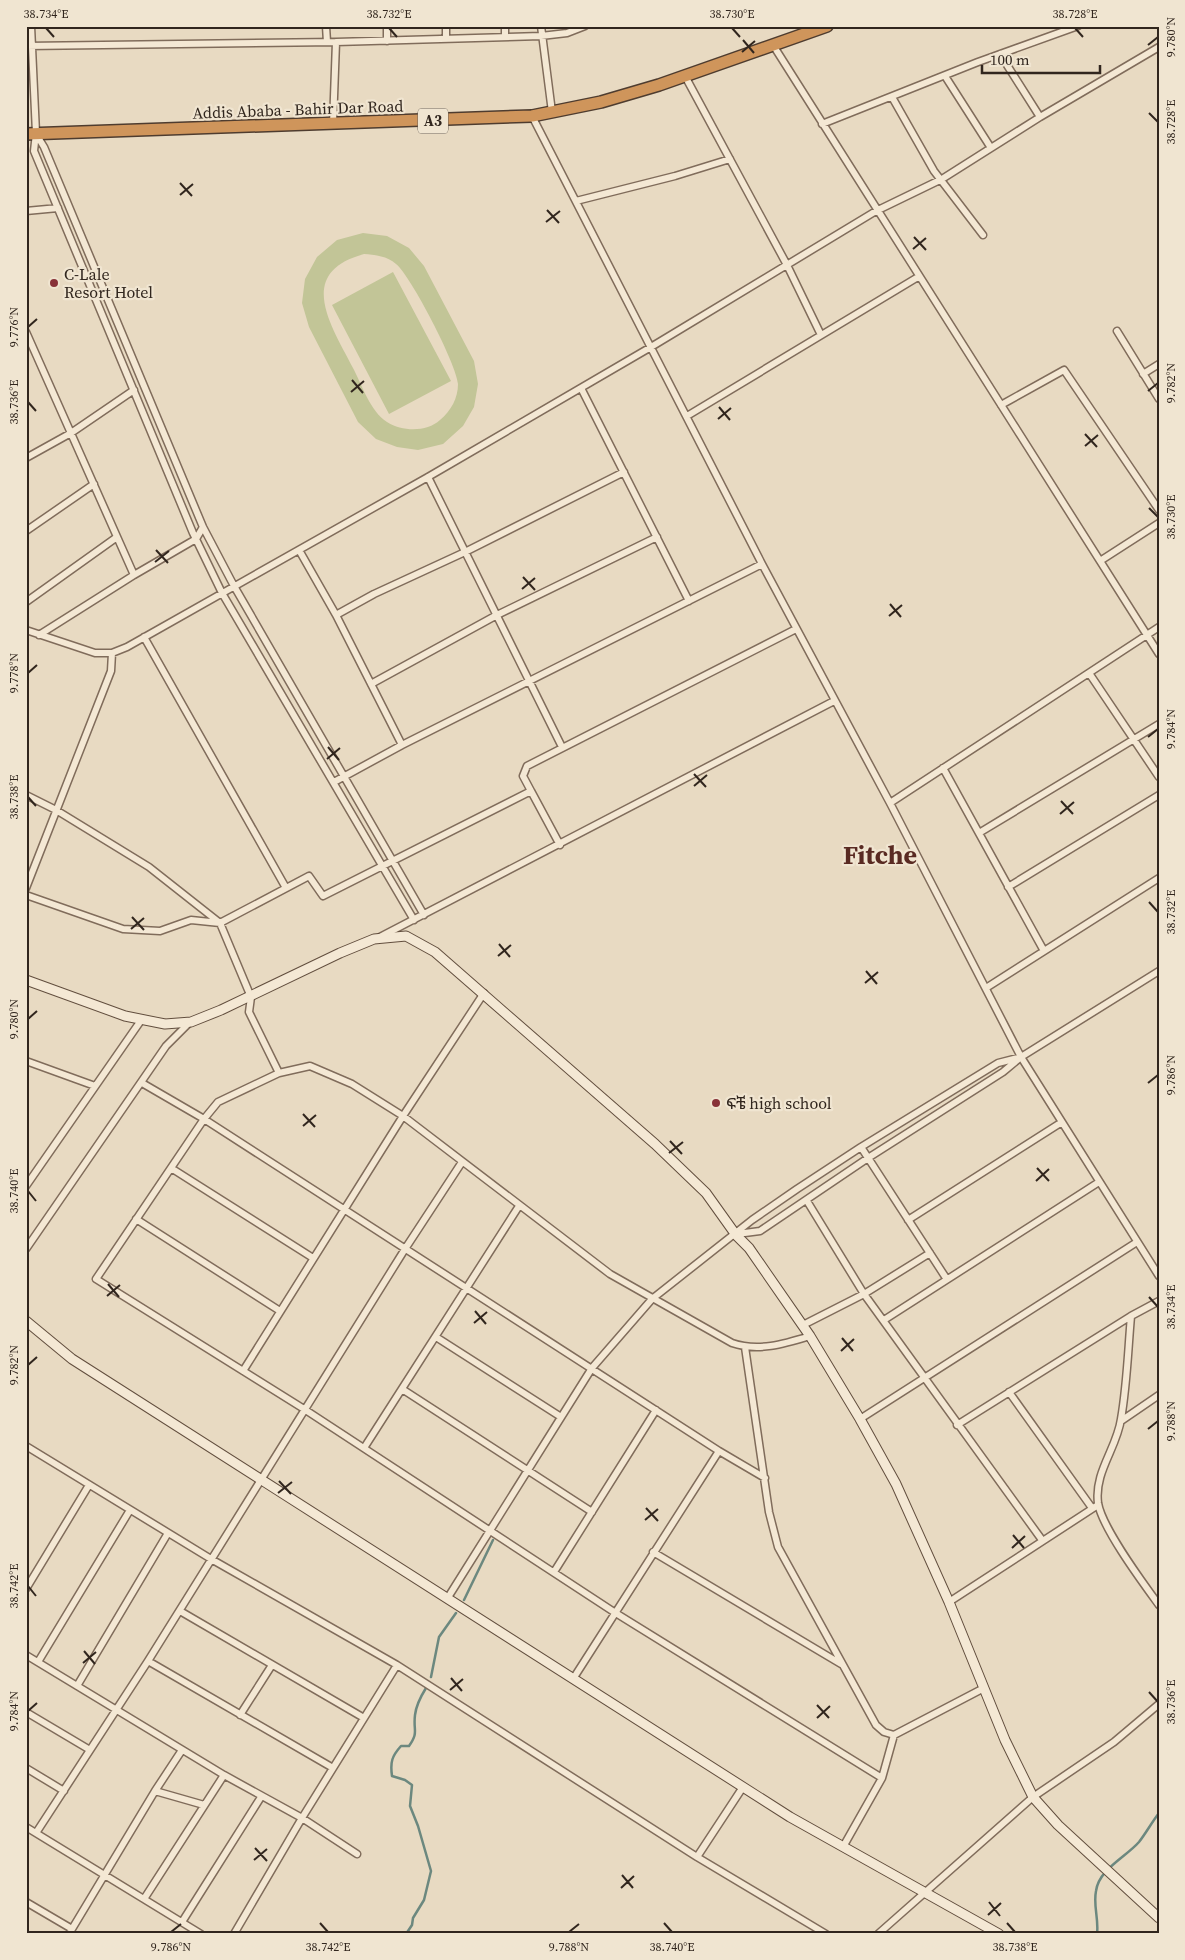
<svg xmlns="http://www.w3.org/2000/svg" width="1185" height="1960" font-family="'Source Serif 4','Noto Sans Ethiopic',serif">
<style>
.green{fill:#c2c597;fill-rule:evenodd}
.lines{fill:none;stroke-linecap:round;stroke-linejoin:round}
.stream{stroke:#6c887f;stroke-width:2.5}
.street-casing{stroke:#806c5b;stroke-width:9}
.secondary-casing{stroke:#624e3e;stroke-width:11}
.highway-casing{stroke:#4e3c2f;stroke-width:14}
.street{stroke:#f4e8d4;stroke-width:6}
.secondary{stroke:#f4e8d4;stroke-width:9}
.highway{stroke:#cf955b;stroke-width:11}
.ticks{fill:none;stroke:#31261e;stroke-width:2}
.poi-dot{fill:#883238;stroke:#f0e5d1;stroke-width:2}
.labels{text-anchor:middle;stroke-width:4.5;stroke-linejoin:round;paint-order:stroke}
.shield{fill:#f0e5d1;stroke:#6a5f54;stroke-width:1}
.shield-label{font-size:15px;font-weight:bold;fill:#31261e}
.street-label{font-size:16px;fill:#31261e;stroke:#f0e5d1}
.poi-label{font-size:16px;fill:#31261e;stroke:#f0e5d1;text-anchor:start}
.town-label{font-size:26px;font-weight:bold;fill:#592a22;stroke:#f0e5d1}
.neatline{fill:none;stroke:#31261e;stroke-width:2}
.ticks-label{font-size:12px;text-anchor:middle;fill:#31261e}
</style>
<rect width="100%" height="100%" fill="#e8dac2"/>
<path class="green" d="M363,233L387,236L409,248L424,266L474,361L478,384L474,407L463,426L443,444L418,450L397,447L376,439L358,422L309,327L302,303L305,279L317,257L337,240ZM364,254C376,255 387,256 396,264C411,276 457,365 458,384C458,398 451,411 440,420C427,432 403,432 387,422C370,411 362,385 353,368C331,325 295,273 364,254Z
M393,272L451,381L389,414L332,305Z"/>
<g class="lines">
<path class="stream" d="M464,1600L493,1540
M431,1677L439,1637L456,1613
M406,1934L412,1925L413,1918L424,1900L431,1871L418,1826L410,1806L412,1785L405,1780L392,1776C390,1762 392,1756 401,1746H409C419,1732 413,1731 415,1715C416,1706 421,1696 426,1688
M1097,1934C1099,1919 1093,1906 1096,1891C1099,1869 1126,1857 1139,1842C1146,1833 1152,1822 1159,1813"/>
<g class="street-casing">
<path id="street" d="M31,26L36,133L34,151L193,533L222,593L414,920
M326,26L327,42
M387,26V41
M446,26V39
M505,26V37
M541,26L552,112
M773,45L1159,654
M26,46L336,42L541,36L567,33L585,26
M1000,54L1040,117
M685,76L787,265L821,335
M945,76L991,148
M892,97L934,171L983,235
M532,116L762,564L890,803L1021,1057L1159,1276
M333,124L336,42
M822,124L978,62L1078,26
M36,134L44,147L203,527L234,586L424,915
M576,201L675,176L730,159
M26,211L58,208
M1117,331L1159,399
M26,332L134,575L196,539L203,527
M1143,374L1159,364
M581,388L689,601
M1001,405L1064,370L1159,510
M687,416L918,277
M26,458L71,433L134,390
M428,477L562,747
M26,531L94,484
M299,550L336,615L402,745
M1100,561L1159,523
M26,602L117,537
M336,615L374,594L465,552L624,472
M26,630L95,653H112L127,647L428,477L651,347L876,211L942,179L1040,117L1159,47
M39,635L134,575
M144,637L286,888
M1089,673L1159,777
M371,684L497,615L657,537
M943,768L1044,951
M334,782L402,745L762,564
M531,791L560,845
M26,795L56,810L149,867L220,923L251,997L249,1012L279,1073
M890,803L1159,627
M979,833L1159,724
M1008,887L1159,795
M26,888L111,671L112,653
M26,895L123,929L160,931L191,920L220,923L309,876L323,896L531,791L523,776L527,766L796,629
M380,937L834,701
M986,988L1159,878
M26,1061L95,1086
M142,1083L204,1119L719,1451L765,1478
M861,1147L946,1278
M171,1168L313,1258
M26,1186L142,1019
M807,1201L864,1294L1042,1540
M136,1219L280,1311
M908,1220L1062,1122
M737,1234L760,1231L868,1158L1003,1072L1021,1057L1159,971
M26,1249L166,1046L190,1022
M1131,1316C1128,1350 1127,1385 1121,1419C1117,1448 1094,1472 1098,1503C1102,1528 1143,1583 1159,1605
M884,1320L1099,1182
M803,1325L864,1294L930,1253
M810,1336C784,1344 758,1352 732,1343L610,1274L403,1116L352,1084L310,1066L279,1073L218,1102L204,1119L96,1279L304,1409L614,1612L882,1778
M436,1337L561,1417
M745,1347L769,1512L778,1547L876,1725L884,1732L894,1735
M243,1371L403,1116L484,993
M402,1389L592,1512
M1009,1392L1092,1508
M860,1419L1137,1242
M1121,1421L1159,1395
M957,1425L1131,1316L1159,1301
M26,1446L211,1559L397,1665L697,1857L826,1934
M364,1448L519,1206
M653,1552L841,1664
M554,1572L656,1410
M26,1589L89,1485
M447,1599L592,1368L652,1299L752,1220L797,1189L861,1147L998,1063L1021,1057
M949,1602L1098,1505
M180,1611L364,1718
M26,1655L224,1775L302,1818L357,1854
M148,1661L333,1768
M38,1662L130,1510
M573,1679L719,1451
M77,1686L168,1533
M26,1712L90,1750
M240,1715L272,1665
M26,1768L64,1791
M155,1791L204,1805
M26,1827L201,1934
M36,1833L148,1661L405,1249L462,1162
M843,1847L882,1778L894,1735L984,1688
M697,1857L743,1787
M144,1899L224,1775
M26,1902L72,1929
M182,1922L261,1797
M69,1934L155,1791L182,1750
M234,1934L302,1818L397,1665
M878,1934L1033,1797L1114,1742L1159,1704"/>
</g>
<g class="secondary-casing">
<path id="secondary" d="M26,980L125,1016L165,1024L191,1022L221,1010L340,953L374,939L406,936L435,952L655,1144L706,1193L736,1235L749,1248L810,1336L860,1419L896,1484L949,1602L1005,1740L1033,1797L1058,1825L1159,1918
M26,1321L72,1359L790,1817L999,1934"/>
</g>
<g class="highway-casing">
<path id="highway" d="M26,134L532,116L601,102L659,85L827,26"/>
</g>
<use href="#street" class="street"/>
<use href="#secondary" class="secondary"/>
<use href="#highway" class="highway"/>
</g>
<path class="ticks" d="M46,28L54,37M389,28L397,37M732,28L740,37M1075,28L1083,37M743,40L754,53M1148,45L1158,37M742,52L755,41M1149,113L1158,122M180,183L192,196M180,195L193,184M547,210L559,223M546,222L560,211M914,237L926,250M913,249L926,238M28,327L37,319M352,380L363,393M1148,391L1158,383M351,392L364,381M28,402L36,411M719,407L730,420M718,419L731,408M1085,434L1097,447M1085,446L1098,435M1149,508L1158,517M156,550L168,563M155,562L169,551M523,577L535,590M522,589L535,578M890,604L901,617M889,616L902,605M28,673L37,665M1148,737L1158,729M328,747L339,760M327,759L340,748M694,774L706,787M694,786L707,775M28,797L36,806M1061,801L1073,814M1060,814L1074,802M1149,902L1158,912M132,917L144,930M131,929L144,918M499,944L510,957M498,956L511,945M866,971L877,984M865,983L878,972M28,1019L37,1011M1148,1083L1158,1075M303,1114L315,1127M303,1126L316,1115M670,1141L682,1154M669,1153L683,1142M1037,1168L1049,1181M1036,1181L1049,1169M28,1191L36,1201M108,1284L119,1297M107,1296L120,1285M1149,1297L1158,1307M475,1311L486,1324M474,1323L487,1312M842,1338L853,1351M841,1351L854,1339M28,1365L37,1357M1148,1429L1158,1421M279,1481L291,1494M278,1493L292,1482M646,1508L658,1521M645,1520L658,1509M1013,1535L1024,1548M1012,1548L1025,1536M28,1586L36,1596M84,1651L95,1664M83,1663L96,1652M451,1678L462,1691M450,1690L463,1679M1149,1692L1158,1702M817,1705L829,1718M28,1711L37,1703M817,1718L830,1706M255,1848L267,1861M254,1860L267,1849M622,1875L633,1888M621,1888L634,1876M989,1902L1000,1916M988,1915L1001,1903M320,1923L328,1932M664,1923L672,1932M1007,1923L1015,1932M171,1932L181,1924M569,1932L579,1924"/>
<g class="poi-dot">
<circle cx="54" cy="283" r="5"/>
<circle cx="716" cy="1103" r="5"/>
</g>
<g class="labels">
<rect class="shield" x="418" y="108.5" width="30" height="25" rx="4"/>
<g class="shield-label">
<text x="433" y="126">A3</text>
</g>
<g class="street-label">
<text transform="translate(298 109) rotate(-2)" y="6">Addis Ababa - Bahir Dar Road</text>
</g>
<g class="poi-label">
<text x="64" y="280">C-Lale<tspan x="64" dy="18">Resort Hotel</tspan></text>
<text x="726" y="1109">ፍቼ high school</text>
</g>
<g class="town-label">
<text x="880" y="864">Fitche</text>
</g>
</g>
<rect width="1185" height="1960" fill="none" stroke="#f0e5d1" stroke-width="55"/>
<path d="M982 65v8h118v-8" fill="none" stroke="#31261e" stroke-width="2.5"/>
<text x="990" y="65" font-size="15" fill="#31261e" stroke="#f0e5d1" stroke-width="4" paint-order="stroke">100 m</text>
<rect x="28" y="28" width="1130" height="1904" class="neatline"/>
<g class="ticks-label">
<text x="46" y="18">38.734°E</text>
<text x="389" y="18">38.732°E</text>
<text x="732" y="18">38.730°E</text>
<text x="1075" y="18">38.728°E</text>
<text transform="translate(1171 37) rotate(-90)" y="4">9.780°N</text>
<text transform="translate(1171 122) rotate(-90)" y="4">38.728°E</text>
<text transform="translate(14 327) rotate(-90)" y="4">9.776°N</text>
<text transform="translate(1171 383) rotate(-90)" y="4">9.782°N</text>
<text transform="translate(14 402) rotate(-90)" y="4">38.736°E</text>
<text transform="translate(1171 517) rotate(-90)" y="4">38.730°E</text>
<text transform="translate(14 673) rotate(-90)" y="4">9.778°N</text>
<text transform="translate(1171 729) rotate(-90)" y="4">9.784°N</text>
<text transform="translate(14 797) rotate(-90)" y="4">38.738°E</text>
<text transform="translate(1171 912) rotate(-90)" y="4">38.732°E</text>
<text transform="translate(14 1019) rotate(-90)" y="4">9.780°N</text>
<text transform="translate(1171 1075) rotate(-90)" y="4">9.786°N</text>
<text transform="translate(14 1191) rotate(-90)" y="4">38.740°E</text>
<text transform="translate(1171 1307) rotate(-90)" y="4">38.734°E</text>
<text transform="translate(14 1365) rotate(-90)" y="4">9.782°N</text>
<text transform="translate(1171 1421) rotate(-90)" y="4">9.788°N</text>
<text transform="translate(14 1586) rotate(-90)" y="4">38.742°E</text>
<text transform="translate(1171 1702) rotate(-90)" y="4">38.736°E</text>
<text transform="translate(14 1711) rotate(-90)" y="4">9.784°N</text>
<text x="171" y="1951">9.786°N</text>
<text x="328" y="1951">38.742°E</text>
<text x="569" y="1951">9.788°N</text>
<text x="672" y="1951">38.740°E</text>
<text x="1015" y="1951">38.738°E</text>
</g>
</svg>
